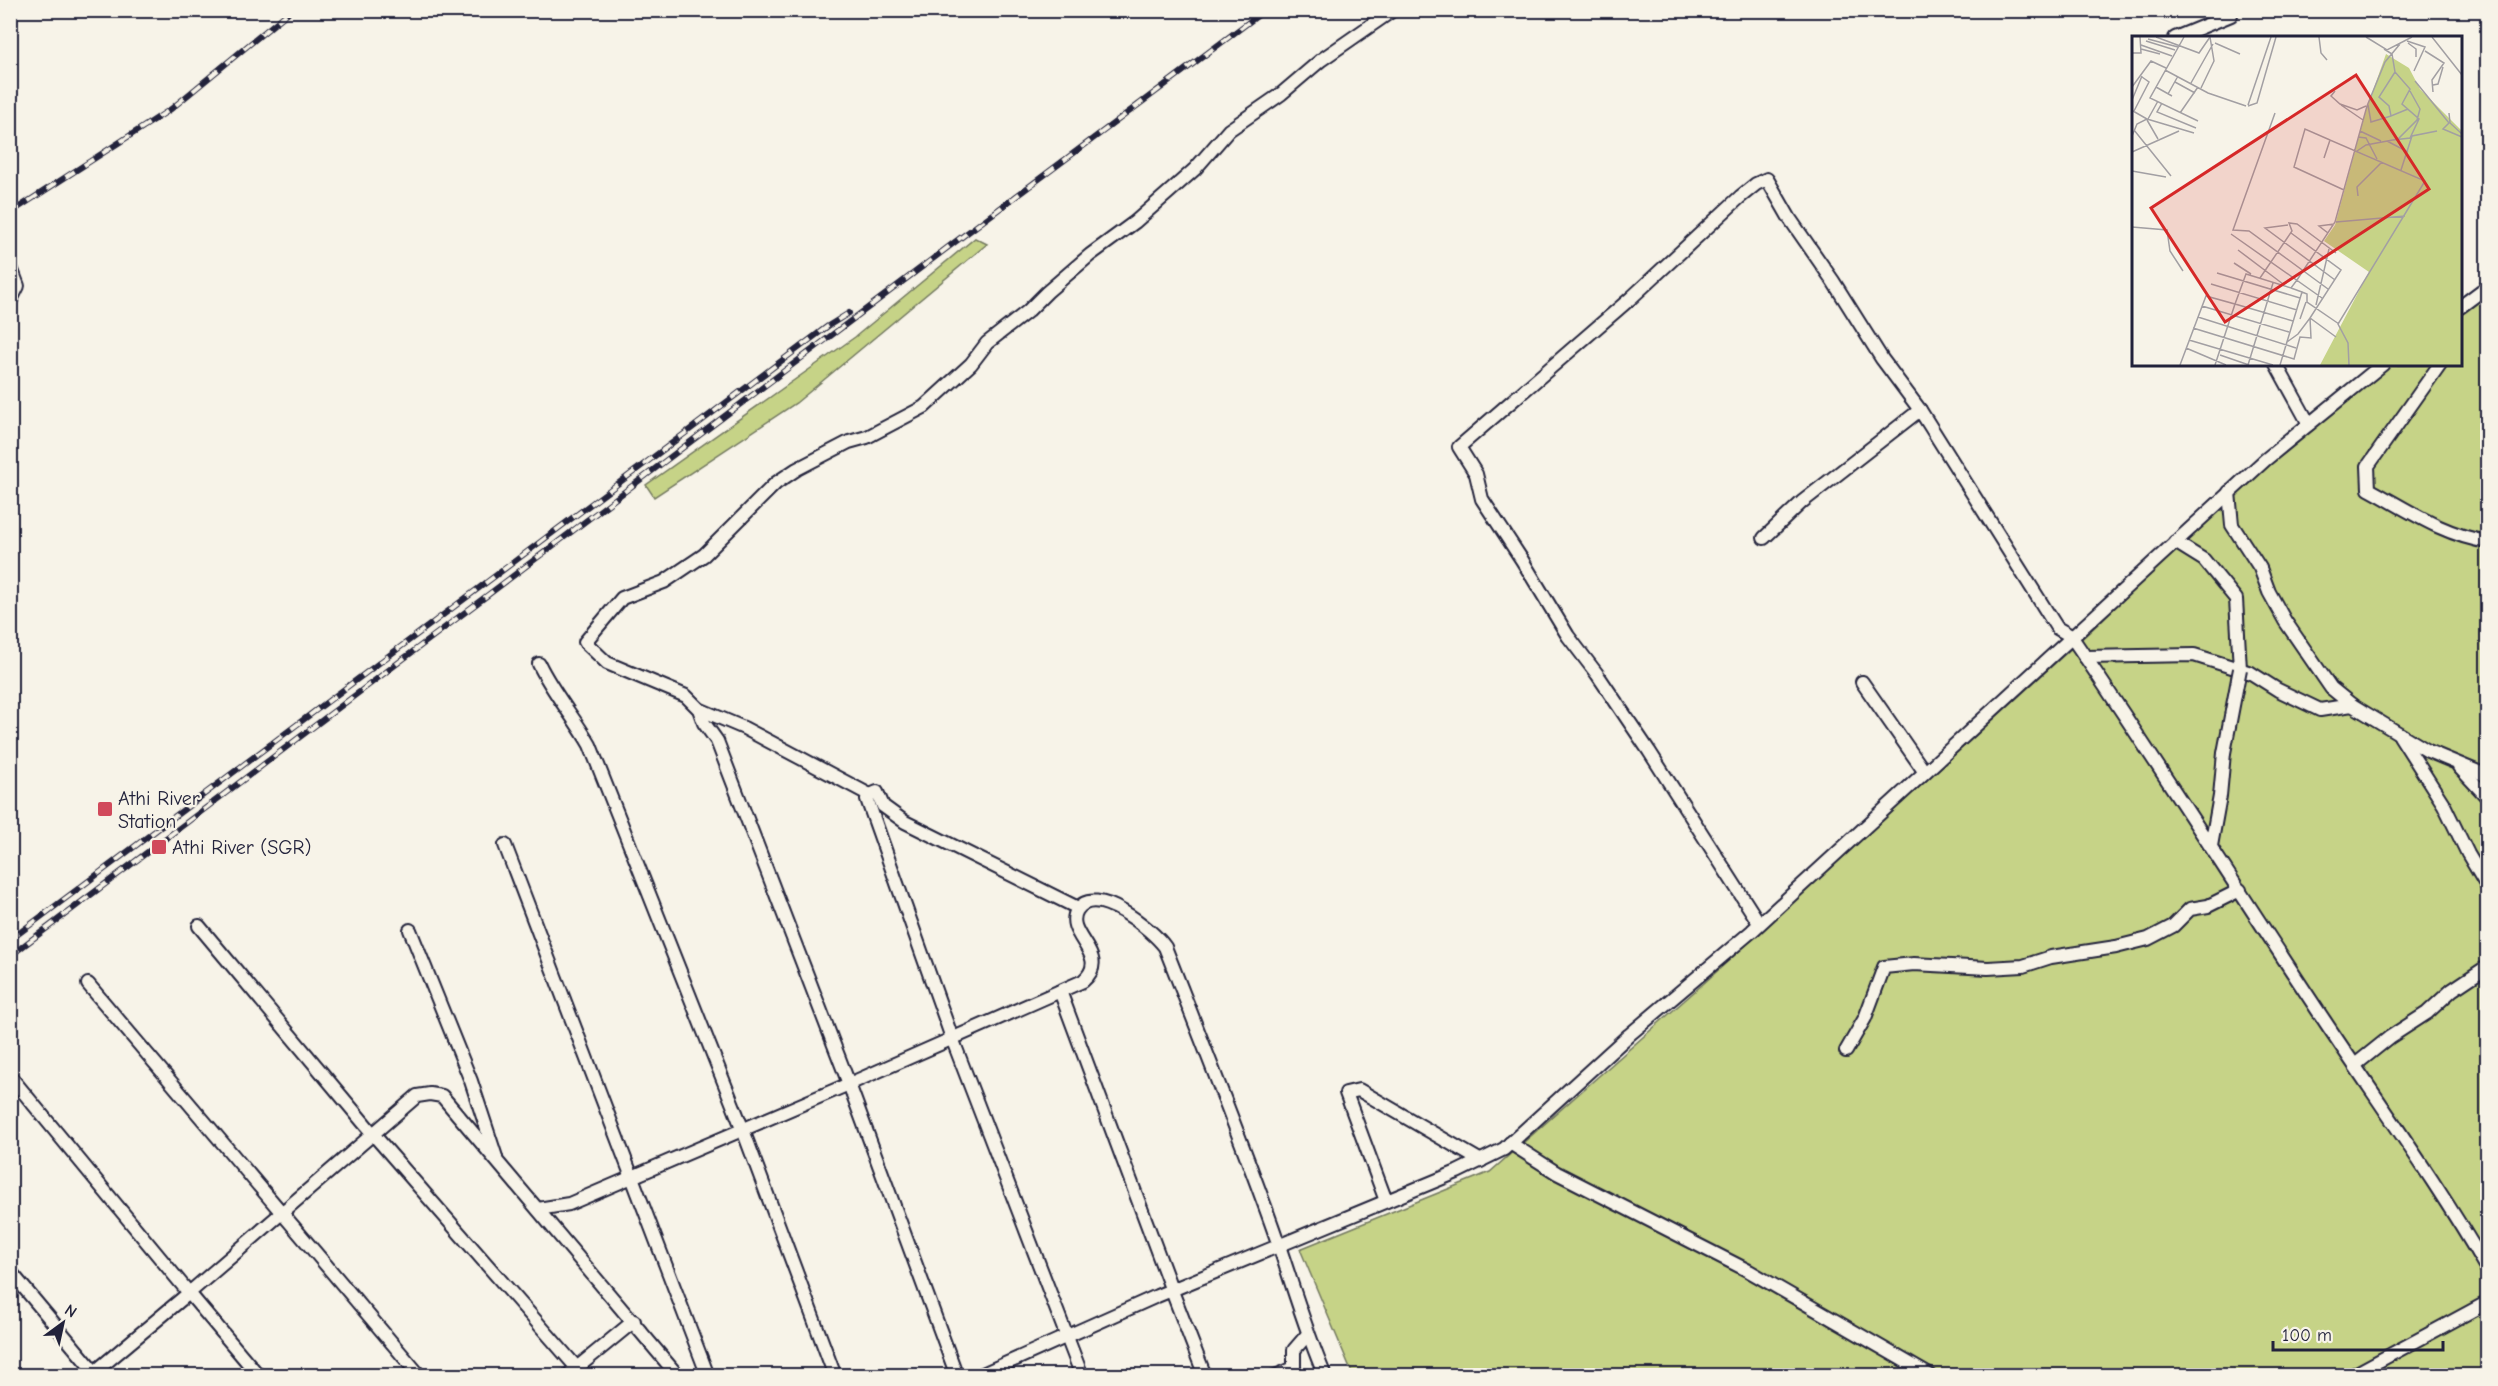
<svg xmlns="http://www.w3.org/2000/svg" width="2498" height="1386" viewBox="0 0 2498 1386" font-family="'Comic Neue',sans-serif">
<rect width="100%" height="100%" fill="#f7f3e8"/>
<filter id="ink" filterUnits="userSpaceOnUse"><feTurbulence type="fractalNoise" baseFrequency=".0167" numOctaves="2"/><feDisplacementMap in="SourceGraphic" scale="12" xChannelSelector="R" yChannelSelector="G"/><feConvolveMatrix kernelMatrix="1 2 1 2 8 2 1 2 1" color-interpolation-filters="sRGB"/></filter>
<g filter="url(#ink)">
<g fill="#c6d387" stroke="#747a61" stroke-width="1.5">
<polygon points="975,238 987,244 796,403 654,497 646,485 855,337"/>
<polygon points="2487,287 2487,1375 1353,1375 1300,1249 1490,1172 1703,984 2098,624 2229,492 2387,365 2460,364 2461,308"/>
</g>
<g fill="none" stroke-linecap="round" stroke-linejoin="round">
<g stroke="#22223b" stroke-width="16">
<g id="street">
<polyline points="2175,38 2231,15"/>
<polyline points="10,265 18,286 10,302"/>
<polyline points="2460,307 2488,286"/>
<polyline points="2276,364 2309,424"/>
<path d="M2440,364L2368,466L2369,489C2408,510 2443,535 2488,542"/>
<polyline points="2229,492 2232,525 2260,568 2269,592 2285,621 2331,688 2352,705"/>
<path d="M1764,538L1802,502L1920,410L2057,628L2071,636C2158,763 2239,892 2324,1020C2379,1103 2438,1184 2488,1271"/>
<polyline points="2175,542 2204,560 2236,599 2240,669"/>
<polyline points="2085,657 2194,655 2251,673 2278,690 2320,710 2352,705 2428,751 2488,776"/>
<path d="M539,664C553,693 574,717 590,745L743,1130L835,1376"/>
<polyline points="1862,682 1924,771"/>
<polyline points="699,709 744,728 870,795"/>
<polyline points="2400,736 2444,805 2468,854 2488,888"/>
<polyline points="2459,767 2488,798"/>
<polyline points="505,845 708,1376"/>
<polyline points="2211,846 2220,796 2224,753 2238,679"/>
<polyline points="1078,908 905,822 883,806 877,792 870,795 867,799 952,1038 1082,1376"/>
<polyline points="1759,923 1649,751 1597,674 1568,636 1522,560 1482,499 1476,474 1459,447 1631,298 1740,197 1756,184 1767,179 1790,219 1833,281 1882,359 1920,410"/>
<polyline points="199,926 373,1134 584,1376"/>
<polyline points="410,930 471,1081 496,1157"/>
<polyline points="88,984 420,1376"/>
<polyline points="1060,991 1172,1291 1205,1376"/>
<polyline points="1846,1051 1865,1018 1884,967 1914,964 1988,968 2023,966 2051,957 2116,947 2148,939 2173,926 2190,909 2208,906 2240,890"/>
<polyline points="2355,1065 2390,1037 2427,1013 2452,990 2488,966"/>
<polyline points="10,1076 189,1293 417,1096 430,1094 442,1096 678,1376"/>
<polyline points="1510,1143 1557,1173 1749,1271 1931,1376"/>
<polyline points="1386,1201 1346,1093 1359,1090 1481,1161"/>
<path d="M538,1209L569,1204L849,1084L1083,981C1113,955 1062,935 1077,910C1095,882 1153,930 1165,947C1201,1038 1237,1129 1270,1220C1289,1272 1303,1325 1325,1376"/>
<polyline points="10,1271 98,1376"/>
<polyline points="90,1376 189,1293 259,1376"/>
<polyline points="567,1376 634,1321"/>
<polyline points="957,1376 849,1084 717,741 704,723 699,709 686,696 607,663 585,642 622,598 664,582 704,555 776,483 797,469 849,442 867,437 924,407 971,364 987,343 1028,311 1047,292 1090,255 1135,222 1177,185 1195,169 1229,130 1281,94 1321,60 1393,10"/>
<polyline points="978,1376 1157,1296 1457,1172 1504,1149 1629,1035 1752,931 2265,460 2383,364"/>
<polyline points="1275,1376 1294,1368 1294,1350 1307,1335"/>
<polyline points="2351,1376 2488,1302"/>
</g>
</g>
<use href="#street" stroke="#f7f3e8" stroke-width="12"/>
<g stroke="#22223b" stroke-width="6">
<g id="rail">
<polyline points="10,213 171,109 291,10"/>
<polyline points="10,940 828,326 849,313"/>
<polyline points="10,956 951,245 1265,10"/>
</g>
</g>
<use href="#rail" stroke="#f7f3e8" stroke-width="4" stroke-dasharray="11" stroke-linecap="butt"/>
<g stroke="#22223b" stroke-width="16" stroke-linecap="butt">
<polyline id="street-bridge" points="2238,679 2240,669"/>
</g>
<use href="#street-bridge" stroke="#f7f3e8" stroke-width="12"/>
</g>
</g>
<g fill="#d1495b" stroke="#f7f3e8" stroke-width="2">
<rect x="97" y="801" width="16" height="16" rx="3"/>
<rect x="151" y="839" width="16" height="16" rx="3"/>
</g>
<g text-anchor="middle" stroke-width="4.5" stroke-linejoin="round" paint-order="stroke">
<g font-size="20" fill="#22223b" stroke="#f7f3e8" text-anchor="start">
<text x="118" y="805">Athi River<tspan x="118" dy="23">Station</tspan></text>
<text x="172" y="854">Athi River (SGR)</text>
</g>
</g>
<g transform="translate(2132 36)">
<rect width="330" height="330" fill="#f7f3e8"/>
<path d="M254,18L277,32L288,53L330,95V329H188L237,236L192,205L203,189L234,74Z" fill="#c6d387"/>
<path fill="none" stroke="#a29fa3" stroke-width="1.5" d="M24,1L67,17L78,1M52,1L18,62L66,85M187,1L189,17L195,24M234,1L255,14L280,1M300,1L330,39M16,3L46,11M14,5L43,14M275,5L293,11L282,35M83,7L108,18M276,7L284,13V21M9,9L40,20M9,13L28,18M252,13L260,18L263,36L278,53L270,68L287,83L278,102L261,104M293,15L312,27L300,44L301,56M0,17H9L8,1M33,34L76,57L114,70M263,36L247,61L257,70L259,80L276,73M283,45L317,87L311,93L330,101M43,46L63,57M59,47L81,8M301,49L306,48L311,31M0,51L19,25L34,32M24,51L40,60M69,52L82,25L78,1M203,55L199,60L208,68L225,74L234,70M36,58L46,40M0,64L10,40M30,67L25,76L64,92M116,69L139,1M209,69L231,84M236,69L239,86L259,80M116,70L125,67L144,1M2,75L17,46L10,41M48,77L66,51M143,77L101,194L117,195L196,253M317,77L318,87L330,98M15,83L62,97M16,83L26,65M15,84L26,103M2,94L39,140M228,95L249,105M0,100L5,88L15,83L1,75M226,101L234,102L245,123M198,104L173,93L162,131L212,154M255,105L276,116M225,115L234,109L266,103L285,84L288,73L278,55M0,116L47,95M192,122L198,104L293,145L206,288L216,307L217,329M269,134L280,100L305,95M0,135L34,141M226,160L225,151L250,126M204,186L273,180M156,189L133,192L203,244M0,191L35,194L38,215L51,235M196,197L187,190L202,188M99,198L190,262M106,214L151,248M102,227L119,238M85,237L168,262M128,242L160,195L157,187L165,188L204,217M79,248L165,274M170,256L175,258V266L207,288M184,269L197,213M70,270L157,296M66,281L164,312M168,283L174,266M61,292L162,323L168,301L179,302L178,282L209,234L159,197M57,304L141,329M155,306L166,298L178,282L204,301M54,312L94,329M88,319L117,329M48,329L74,260L103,268L114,238L159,252L165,244L203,186L235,70L253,26L268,8M83,329L103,268L161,285M116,329L141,247M148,329L170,256L159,252"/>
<path fill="#d62828" fill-opacity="0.15" stroke="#d62828" stroke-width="3" d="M224,39L297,153L93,286L19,172Z"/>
<rect width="330" height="330" fill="none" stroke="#22223b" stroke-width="3"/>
</g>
<rect width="2498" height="1386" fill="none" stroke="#f7f3e8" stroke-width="36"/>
<rect x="18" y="18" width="2462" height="1350" fill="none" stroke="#22223b" stroke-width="2" filter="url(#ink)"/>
<g transform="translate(63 1323) rotate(33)" stroke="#f7f3e8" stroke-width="4.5" paint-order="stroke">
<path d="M0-4.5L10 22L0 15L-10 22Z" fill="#22223b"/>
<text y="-9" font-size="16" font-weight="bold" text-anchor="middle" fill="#22223b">N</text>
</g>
<path d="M2273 1341v9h170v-9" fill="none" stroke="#22223b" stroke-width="3"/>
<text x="2282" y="1341" font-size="18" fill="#22223b" stroke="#f7f3e8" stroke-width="4.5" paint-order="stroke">100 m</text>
</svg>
